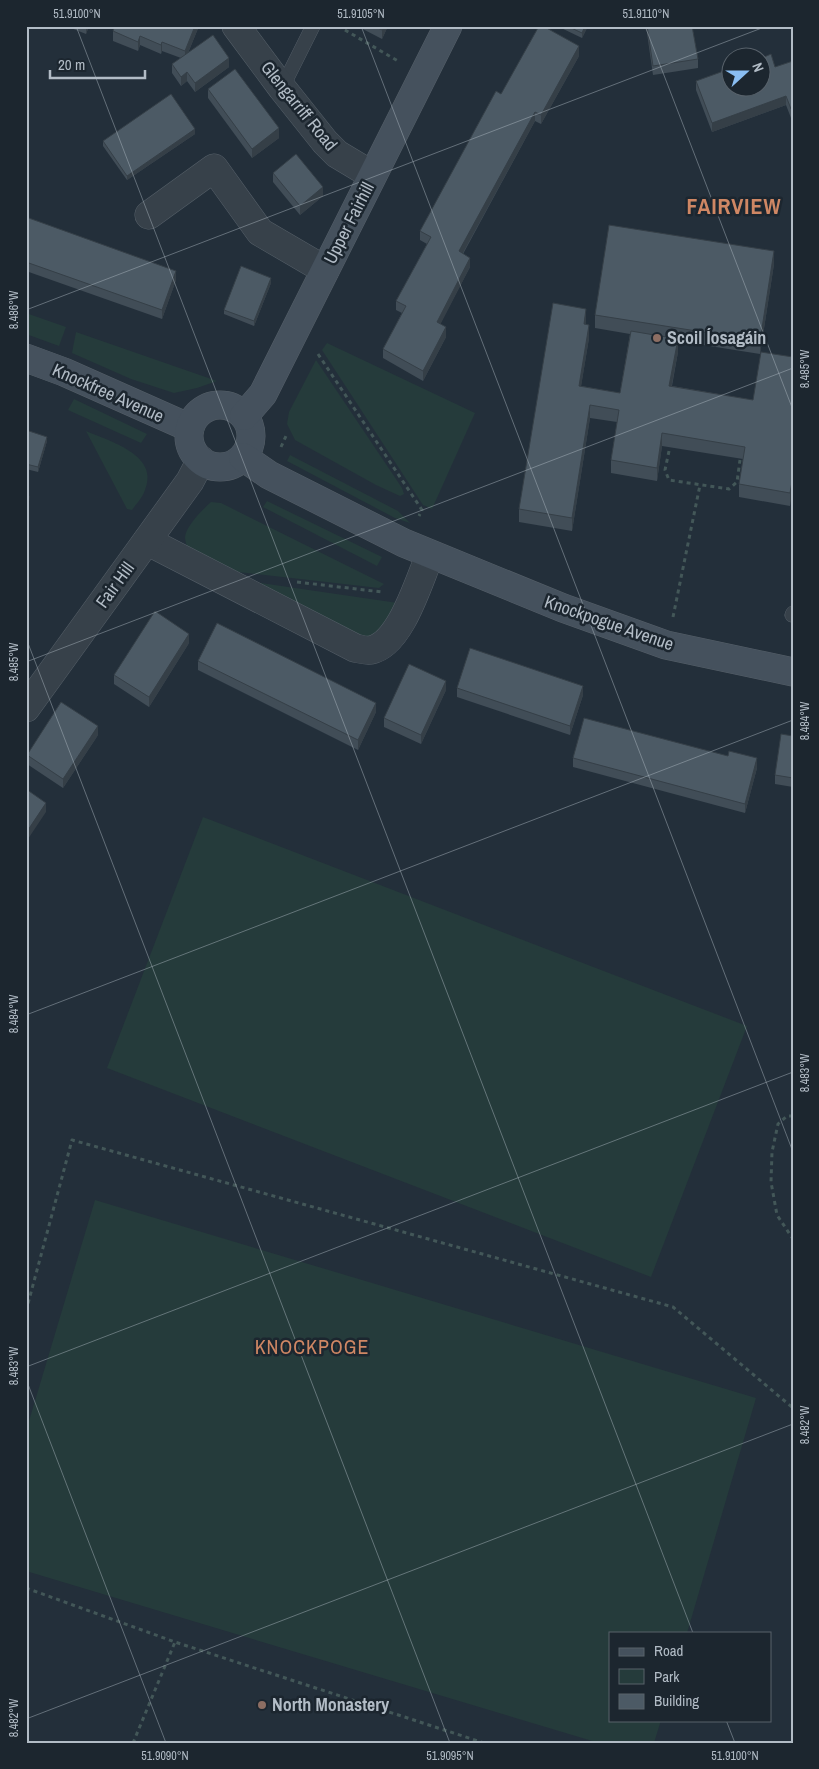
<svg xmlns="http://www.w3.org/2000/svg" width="819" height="1769" viewBox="0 0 819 1769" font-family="'Archivo Narrow',sans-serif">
<rect width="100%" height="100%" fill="#232f3a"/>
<g fill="#253b3b">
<polygon points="26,313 66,327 59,346 26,334"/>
<polygon points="76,332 217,381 197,388 174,393 131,379 72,353"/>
<polygon points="327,343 475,413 432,509 423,505 322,350"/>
<polygon points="316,360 402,488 404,494 400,496 376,485 295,440 287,424 289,412"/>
<polygon points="74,399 147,434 141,443 68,410"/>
<path d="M86,431C109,441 160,455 145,490C143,497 136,504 132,510L127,509Z"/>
<polygon points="290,455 398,511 410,523 395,518 287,461"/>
<polygon points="267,501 382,557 377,566 263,507"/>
<path d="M211,502L221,503L384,584L379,588L220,570L189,553C188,548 185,542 185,537C186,526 203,509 211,502Z"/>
<polygon points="234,579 398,603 382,630 369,640"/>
<polygon points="203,817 747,1026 651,1277 107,1068"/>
<polygon points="95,1200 756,1398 687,1633 610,1633 610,1720 661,1720 654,1743 599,1743 26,1571 26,1431"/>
</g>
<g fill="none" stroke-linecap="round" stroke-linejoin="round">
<g stroke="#555f68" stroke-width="15">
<g id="lane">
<polyline points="282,88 313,26"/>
<polyline points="792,615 793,613"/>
</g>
</g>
<g stroke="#555f68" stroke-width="29">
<g id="street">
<polyline points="236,26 282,88 325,142 337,154 372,175"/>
<polyline points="149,215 214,168 260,232 325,270"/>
<path d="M147,541L355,648C360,649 366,651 371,650C401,644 419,580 430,555"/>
<polyline points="26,708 190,481 201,460"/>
</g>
</g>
<g stroke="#555f68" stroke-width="29">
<g id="secondary">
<polyline points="26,358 64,372 190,428"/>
<circle cx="220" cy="436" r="31"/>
<polyline points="244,416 263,394 448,26"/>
<polyline points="243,457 269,475 404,543 563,608 666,645 793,672"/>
</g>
</g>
<g stroke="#435758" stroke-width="3" stroke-dasharray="4 4" stroke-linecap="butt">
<polyline points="338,26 398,61"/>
<polyline points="318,354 422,510 419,516"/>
<polyline points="281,447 286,436"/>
<polyline points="669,451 665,470 669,480 729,489 737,482 740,460"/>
<polyline points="297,582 382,592"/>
<polyline points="673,617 700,485"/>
<polyline points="793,1116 787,1116 778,1124 772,1152 771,1182 777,1215 793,1239"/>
<polyline points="26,1311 72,1140 673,1307 793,1408"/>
<polyline points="26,1588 175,1642 484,1743"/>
<polyline points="133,1743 175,1642"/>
</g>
<use href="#lane" stroke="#37414a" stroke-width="14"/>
<use href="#street" stroke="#37414a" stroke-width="28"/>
<use href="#secondary" stroke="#45515d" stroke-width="28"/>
</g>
<g fill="#414d57">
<polygon points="66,26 89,26 86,34"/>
<polygon points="115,26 199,26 188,53 229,67 195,92 187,81 181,86 172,73 172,64 181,58 162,51 161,54 140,45 138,51 113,41 113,31"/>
<polygon points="357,26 388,26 382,39"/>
<polygon points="557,26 588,26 582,38"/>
<polygon points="646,26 692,26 698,59 698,68 653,75"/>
<polygon points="579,56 541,124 535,121 463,254 470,267 440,324 446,337 423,381 383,358 383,349 402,313 396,310 396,301 427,244 420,240 420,231 501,94"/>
<polygon points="793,61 791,118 786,105 712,132 696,90 696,81 775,67"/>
<polygon points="208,89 279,138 252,158 208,98"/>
<polygon points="195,134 127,180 103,146 103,141"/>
<polygon points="273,173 323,196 300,215 273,182"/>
<polygon points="26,217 176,280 162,319 26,271"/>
<polygon points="774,264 760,354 678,341 678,352 672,386 753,400 793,357 790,506 739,497 739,484 743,459 662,446 657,481 611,473 611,460 617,422 590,418 572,531 519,522 519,509 586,322 586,324 589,338 581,386 620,393 630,334 595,328 595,315"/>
<polygon points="271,283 254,326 224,314 224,310"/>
<polygon points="26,430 47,441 38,472 26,469"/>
<polygon points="189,643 149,707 114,684 114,675"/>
<polygon points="198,661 376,712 358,750 198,670"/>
<polygon points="457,688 583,695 570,735 457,697"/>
<polygon points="446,690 421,744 384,727 384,718"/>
<polygon points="98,735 63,788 27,764 27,755"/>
<polygon points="793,736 793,787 775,784 775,775"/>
<polygon points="728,756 757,768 745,813 573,767 573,758"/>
</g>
<g fill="#353f47">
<polygon points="86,26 89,26 86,34"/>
<polygon points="195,26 199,26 185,60 185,51"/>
<polygon points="384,26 388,26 382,39 382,30"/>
<polygon points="585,26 588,26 582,38 582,33"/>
<polygon points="140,36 140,45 138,51 138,42"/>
<polygon points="162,42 162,51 161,54 161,45"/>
<polygon points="579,46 579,56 541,124 541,115"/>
<polygon points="229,58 229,67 195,92 195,83"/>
<polygon points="187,72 187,81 181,86 181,77"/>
<polygon points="786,96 786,105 712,132 712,123"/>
<rect x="791" y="109" width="2" height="9"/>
<polygon points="535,112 535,121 459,260 459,251"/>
<polygon points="279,128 279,138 252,158 252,149"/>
<polygon points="195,129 195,134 127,180 127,176"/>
<polygon points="323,187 323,196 300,215 300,206"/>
<polygon points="774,251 774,264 760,354 760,341"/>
<polygon points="470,258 470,267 437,331 437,322"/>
<polygon points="176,271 176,280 162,319 162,310"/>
<polygon points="271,278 271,283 254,326 254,321"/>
<polygon points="586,309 586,322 584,337 584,324"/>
<polygon points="589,325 589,338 579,399 579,386"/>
<polygon points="446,327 446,337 423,381 423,371"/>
<polygon points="678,339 678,352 669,399 669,386"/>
<polygon points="590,405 590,418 572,531 572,518"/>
<polygon points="662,433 662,446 657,481 657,468"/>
<polygon points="47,437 47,441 38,472 38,467"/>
<polygon points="793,476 793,489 790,506 790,493"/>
<polygon points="189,634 189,643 149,707 149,697"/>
<polygon points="446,681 446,690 421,744 421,735"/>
<polygon points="583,686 583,695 570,735 570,726"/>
<polygon points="376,703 376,712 358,750 358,740"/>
<polygon points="98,726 98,735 63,788 63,779"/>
<polygon points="757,758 757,768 745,813 745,804"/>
<polygon points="46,803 46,812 26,842 26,833"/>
</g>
<g fill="#4c5a65" stroke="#353f47">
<polygon points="115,26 195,26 185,51 162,42 161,45 140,36 138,42 113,31"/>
<polygon points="374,26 384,26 382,30"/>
<polygon points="539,26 543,26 579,46 541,115 535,112 459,251 470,258 437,322 446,327 423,371 383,349 406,306 396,301 431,237 420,231 496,91 501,94"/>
<polygon points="567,26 585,26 582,33"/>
<polygon points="647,26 692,26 698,59 653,66"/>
<polygon points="213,35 229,58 195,83 187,72 181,77 172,64"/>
<polygon points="771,54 775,67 793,61 793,109 791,109 786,96 712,123 696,81 732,68 732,88 762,88 762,58"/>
<polygon points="235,69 279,128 252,149 208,89"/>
<polygon points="171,94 195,129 127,176 103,141"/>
<polygon points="296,154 323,187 300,206 273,173"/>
<polygon points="26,217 176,271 162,310 26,262"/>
<polygon points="609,225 774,251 760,341 595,315"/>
<polygon points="241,266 271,278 254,321 224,310"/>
<polygon points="553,303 586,309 584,324 589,325 579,386 620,393 631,331 678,339 669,386 753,400 761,352 793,357 793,476 790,493 739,484 745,447 662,433 657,468 611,460 619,410 590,405 572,518 519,509"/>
<polygon points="26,430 47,437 38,467 26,464"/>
<polygon points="26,496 29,496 26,531"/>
<polygon points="155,611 189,634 149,697 114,675"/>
<polygon points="217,623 376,703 358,740 198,661"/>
<polygon points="470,648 583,686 570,726 457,688"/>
<polygon points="409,664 446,681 421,735 384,718"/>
<polygon points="61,702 98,726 63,779 27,755"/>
<polygon points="584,718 728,756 729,751 757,758 745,804 573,758"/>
<polygon points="781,734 793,736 793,778 775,775"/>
<polygon points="26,789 46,803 26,833"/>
</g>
<path fill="none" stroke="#b2bcc6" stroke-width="1" stroke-opacity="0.45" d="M76,26L693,1633M361,26L793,1152M645,26L793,410M26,310L767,26M26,638L450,1743M26,662L793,368M26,1015L793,720M26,1367L793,1072M26,1379L166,1743M26,1719L793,1424M726,1720L735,1743"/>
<g fill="#8d6e63" stroke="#1c262f" stroke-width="2">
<circle cx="657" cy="338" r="5"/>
<circle cx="262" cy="1705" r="5"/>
</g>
<g text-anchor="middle" stroke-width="5" stroke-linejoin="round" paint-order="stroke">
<g font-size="18" fill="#b2bcc6" stroke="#1c262f">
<text transform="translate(299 106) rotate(51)" y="6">Glengarriff Road</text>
<text transform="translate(349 223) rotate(-63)" y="6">Upper Fairhill</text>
<text transform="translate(108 393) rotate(24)" y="6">Knockfree Avenue</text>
<text transform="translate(115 585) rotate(-54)" y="6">Fair Hill</text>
<text transform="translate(609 623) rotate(19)" y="6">Knockpogue Avenue</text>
</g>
<g font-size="18" font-weight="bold" fill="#b2bcc6" stroke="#1c262f" text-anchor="start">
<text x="667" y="344">Scoil Íosagáin</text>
<text x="272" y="1711">North Monastery</text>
</g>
<g font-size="20" letter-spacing="1" fill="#cf8764" stroke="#1c262f">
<text x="312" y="1354">KNOCKPOGE</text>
</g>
<g font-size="22" font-weight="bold" letter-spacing="1" fill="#cf8764" stroke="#1c262f">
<text x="734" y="214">FAIRVIEW</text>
</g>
</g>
<rect width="819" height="1769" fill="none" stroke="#1c262f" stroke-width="55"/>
<rect x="609" y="1632" width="162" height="90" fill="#1c262f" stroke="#58626b"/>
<rect x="619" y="1648" width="25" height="8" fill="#45515d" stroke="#58626b"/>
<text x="654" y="1656" font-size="15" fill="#b2bcc6">Road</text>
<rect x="619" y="1669" width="25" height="15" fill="#253b3b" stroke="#58626b"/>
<text x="654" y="1682" font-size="15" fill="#b2bcc6">Park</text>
<rect x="619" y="1694" width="25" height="15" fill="#4c5a65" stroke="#58626b"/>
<text x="654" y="1706" font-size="15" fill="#b2bcc6">Building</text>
<g transform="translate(746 72) rotate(69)"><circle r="24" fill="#1c262f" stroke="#58626b"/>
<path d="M0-4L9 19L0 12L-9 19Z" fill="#8abef3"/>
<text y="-8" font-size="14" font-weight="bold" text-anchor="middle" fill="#b2bcc6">N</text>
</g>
<path d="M50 70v8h95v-8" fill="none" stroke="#b2bcc6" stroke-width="2.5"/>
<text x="58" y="70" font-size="15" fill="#b2bcc6" stroke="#1c262f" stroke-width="4" paint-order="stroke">20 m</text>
<rect x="28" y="28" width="764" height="1714" fill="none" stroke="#b2bcc6" stroke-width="2"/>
<g font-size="12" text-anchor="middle" fill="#b2bcc6">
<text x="77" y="18">51.9100°N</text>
<text x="361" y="18">51.9105°N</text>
<text x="646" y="18">51.9110°N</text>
<text transform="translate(14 310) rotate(-90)" y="4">8.486°W</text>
<text transform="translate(805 369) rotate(-90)" y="4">8.485°W</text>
<text transform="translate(14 662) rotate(-90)" y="4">8.485°W</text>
<text transform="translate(805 721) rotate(-90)" y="4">8.484°W</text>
<text transform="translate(14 1014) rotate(-90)" y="4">8.484°W</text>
<text transform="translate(805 1073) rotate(-90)" y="4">8.483°W</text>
<text transform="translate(14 1366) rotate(-90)" y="4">8.483°W</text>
<text transform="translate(805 1425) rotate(-90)" y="4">8.482°W</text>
<text transform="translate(14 1718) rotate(-90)" y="4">8.482°W</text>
<text x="165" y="1760">51.9090°N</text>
<text x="450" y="1760">51.9095°N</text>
<text x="735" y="1760">51.9100°N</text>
</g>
</svg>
